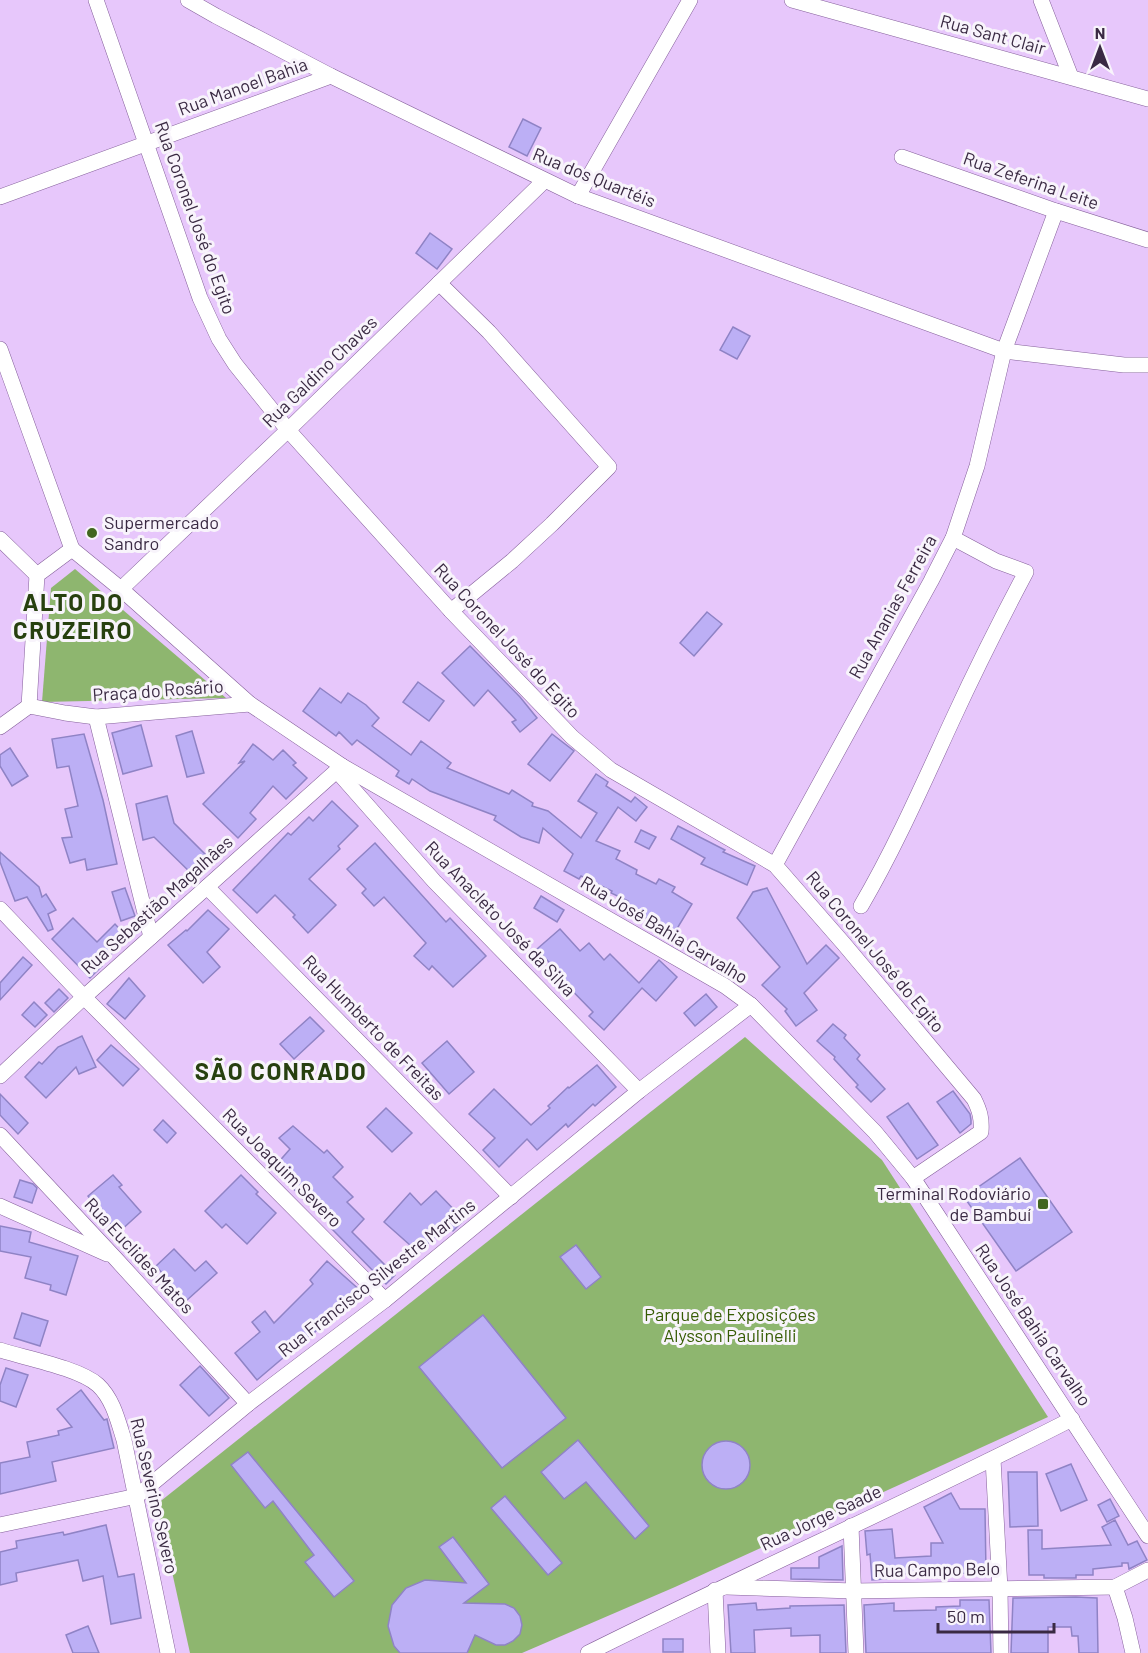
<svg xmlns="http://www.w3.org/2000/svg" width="1148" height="1653" viewBox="0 0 1148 1653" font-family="Barlow,sans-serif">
<rect width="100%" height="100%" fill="#e7c7fb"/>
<g fill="#8eb66f">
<polygon points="75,569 226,698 42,702 51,588"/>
<polygon points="745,1037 882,1160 1048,1417 675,1587 522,1653 190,1653 157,1504"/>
</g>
<g fill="#bcaff5" stroke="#8f83c5" stroke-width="1.5">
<polygon points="523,119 541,128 527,156 509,147"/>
<polygon points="430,233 452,249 437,269 416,253"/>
<polygon points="733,327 750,336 737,359 720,350"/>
<polygon points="707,612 722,624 694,656 680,643"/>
<polygon points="470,646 520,697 537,718 520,732 512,722 516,720 488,690 474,706 442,673"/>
<polygon points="418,682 444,701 429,721 403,702"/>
<polygon points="320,688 341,703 348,693 366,705 379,718 372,726 411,755 421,741 451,763 447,768 509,794 512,790 533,803 532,806 548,811 581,838 597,813 578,801 596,774 608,782 606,786 631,802 635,797 647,807 636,821 618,807 596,841 620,851 616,859 637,870 636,874 656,884 659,879 675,887 672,892 692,904 675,932 658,921 656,923 640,915 642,912 627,904 628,901 611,893 612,891 581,876 579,879 564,871 573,854 543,828 539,843 521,837 494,820 496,816 430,791 412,779 409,784 396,776 399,771 357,740 352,745 339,732 336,736 303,711"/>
<polygon points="141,725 152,766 123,774 112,733"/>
<polygon points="192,731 204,773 187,777 176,736"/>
<polygon points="84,734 103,800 117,864 87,870 85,859 70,863 62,838 72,837 65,809 78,806 69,766 57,768 52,739"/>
<polygon points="552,734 574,751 550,781 528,764"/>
<polygon points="253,744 273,760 283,750 296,763 293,765 307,778 286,799 273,786 250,813 256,819 238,838 203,804 245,761 239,763"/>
<polygon points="10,748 28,776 12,786 0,766 0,755"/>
<polygon points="167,796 174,823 213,862 196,878 154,837 143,840 136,804"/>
<polygon points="332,801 358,826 338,846 340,849 309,879 336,905 308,933 293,917 295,915 275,895 257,913 233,890 288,833 291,835 309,817 313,821"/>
<polygon points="678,826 725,850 723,852 755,866 747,885 701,864 705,858 671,839"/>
<polygon points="641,830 656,837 649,849 635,842"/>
<polygon points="375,843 446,922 450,918 486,956 453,987 432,966 429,970 414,956 426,943 384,897 374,906 362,893 366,889 347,869"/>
<polygon points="0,852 39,887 42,897 46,894 56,910 48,914 53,929 48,931 27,897 15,901 0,862"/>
<polygon points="125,888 135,916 121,921 112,892"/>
<polygon points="767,888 807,964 826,945 839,958 804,993 817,1010 796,1026 785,1011 787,1009 762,985 780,967 737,918 753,892"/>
<polygon points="541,896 564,910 557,922 534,908"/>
<polygon points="208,910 229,929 207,952 220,967 203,983 168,945 186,930 187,931"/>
<polygon points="73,918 97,942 115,924 128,938 100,965 102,966 90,978 52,939"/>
<polygon points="560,929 580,951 589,943 604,960 610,954 639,983 659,960 677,977 656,1001 642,988 604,1030 589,1016 593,1012 555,973 557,971 537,949"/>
<polygon points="23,957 32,965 0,1000 0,983"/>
<polygon points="129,978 145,996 125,1019 107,1004"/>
<polygon points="59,989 68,998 54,1012 45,1003"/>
<polygon points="706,994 717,1007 695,1026 684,1013"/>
<polygon points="34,1002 47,1015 35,1027 22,1015"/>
<polygon points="310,1017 324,1031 294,1059 280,1044"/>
<polygon points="833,1024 846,1035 844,1038 860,1055 857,1059 885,1089 871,1102 856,1087 858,1085 834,1059 835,1057 817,1041"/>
<polygon points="82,1036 96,1067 79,1074 76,1067 46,1098 25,1077 39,1062 42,1064 58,1047"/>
<polygon points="447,1041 474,1072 449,1094 422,1063"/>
<polygon points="111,1045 139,1069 123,1086 97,1060"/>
<polygon points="597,1065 616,1087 595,1106 593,1104 568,1127 566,1124 537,1150 527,1139 499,1167 483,1150 495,1138 469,1114 494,1089 531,1125 550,1108 548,1106 568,1087 569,1088"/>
<polygon points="953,1091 970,1114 971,1120 971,1124 960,1133 937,1102"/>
<polygon points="0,1094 28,1123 18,1134 0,1115"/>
<polygon points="908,1103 938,1145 917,1159 887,1117"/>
<polygon points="386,1108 412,1133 392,1152 367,1127"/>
<polygon points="163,1120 176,1133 167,1143 154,1130"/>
<polygon points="293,1126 324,1153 327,1150 343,1167 333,1177 353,1197 347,1202 364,1219 352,1232 395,1275 386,1284 331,1228 336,1223 312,1198 307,1203 291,1186 295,1182 276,1165 290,1149 279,1138"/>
<polygon points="1020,1158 1072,1232 1016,1271 964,1197"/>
<polygon points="113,1175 122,1185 119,1187 141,1212 118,1233 88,1196"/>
<polygon points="241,1175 258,1192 256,1194 276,1213 247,1244 226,1224 222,1228 205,1211"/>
<polygon points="20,1180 33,1184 37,1188 32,1203 14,1197"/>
<polygon points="436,1191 464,1220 453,1231 447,1224 419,1253 384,1222 410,1193 421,1205"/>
<polygon points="0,1226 31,1232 29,1242 78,1256 66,1295 50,1290 51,1285 25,1278 31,1257 0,1251"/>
<polygon points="576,1245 601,1277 586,1289 560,1257"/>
<polygon points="174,1249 195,1271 206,1261 217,1273 186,1301 156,1266"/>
<polygon points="327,1261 362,1292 345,1311 340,1307 311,1336 310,1335 257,1380 235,1353 260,1332 252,1322 265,1311 274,1323 313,1284 310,1280"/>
<polygon points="22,1313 48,1321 40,1346 14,1338"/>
<polygon points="483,1315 566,1418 502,1468 419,1367"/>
<polygon points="200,1366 229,1398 209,1416 180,1385"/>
<polygon points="6,1368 28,1375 16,1407 0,1401 0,1385"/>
<polygon points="81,1390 104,1420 107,1419 114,1448 52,1462 56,1481 0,1494 0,1463 30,1457 27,1442 59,1435 58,1431 72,1427 57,1409"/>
<polygon points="578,1440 649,1526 635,1539 586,1482 564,1499 541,1472"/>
<circle cx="726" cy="1465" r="24"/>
<polygon points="248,1452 354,1581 334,1597 305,1562 314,1555 273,1501 265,1508 231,1465"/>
<polygon points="1071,1464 1087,1500 1061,1511 1046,1474"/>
<polygon points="1008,1472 1037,1472 1038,1526 1010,1527"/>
<polygon points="951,1493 960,1509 985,1509 986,1573 896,1574 896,1578 872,1580 870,1554 867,1555 865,1531 892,1529 895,1558 931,1556 931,1543 943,1543 924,1507"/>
<polygon points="505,1496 562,1563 548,1575 491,1508"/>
<polygon points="1110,1499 1119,1516 1107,1522 1098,1505"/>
<polygon points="1115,1520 1128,1545 1137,1541 1147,1560 1129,1569 1128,1563 1122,1563 1122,1566 1093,1569 1093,1575 1076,1575 1076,1578 1044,1578 1044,1575 1029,1575 1028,1530 1042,1530 1042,1549 1111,1545 1102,1527"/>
<polygon points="106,1525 118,1577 134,1574 141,1618 111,1624 103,1576 83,1581 78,1560 16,1573 17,1581 0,1585 0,1552 17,1548 16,1541 63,1532 64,1535"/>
<polygon points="453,1537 489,1584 464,1603 505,1604 514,1608 520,1616 522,1625 520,1634 513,1641 505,1645 496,1645 475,1635 467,1653 400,1653 394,1646 388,1626 392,1605 406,1588 425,1580 466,1583 439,1547"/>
<polygon points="842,1546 843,1580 791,1579 791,1568 819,1568 819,1557"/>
<polygon points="1076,1597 1097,1598 1098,1653 1079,1653 1078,1636 1072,1636 1071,1627 1048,1627 1048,1653 1011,1653 1013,1598"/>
<polygon points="960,1600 989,1600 991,1653 866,1653 864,1605 894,1603 894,1611 936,1610 936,1607 960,1606"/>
<polygon points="756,1603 757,1610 790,1608 790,1606 844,1605 846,1653 820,1653 820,1635 791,1636 791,1628 754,1630 755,1653 731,1653 728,1605"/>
<polygon points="88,1626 99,1653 73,1653 66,1635"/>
<rect x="663" y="1639" width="20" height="13"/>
</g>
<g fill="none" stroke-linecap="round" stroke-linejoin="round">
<g stroke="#85609b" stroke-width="16">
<g id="minor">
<path d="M96,0L200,298L219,339L235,364L288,430L451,611L572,737L611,770L775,865L844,944L974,1099C980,1111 982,1119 981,1132L913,1178"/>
<polyline points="188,0 216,16 331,76 578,196 1004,351 1124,365 1148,365"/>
<polyline points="792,0 1148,99"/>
<polyline points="1041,0 1071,77"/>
<polyline points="902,157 1056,211 1148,240"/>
<polyline points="578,196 690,0"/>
<polyline points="0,197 331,76"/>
<polyline points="439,283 489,332 609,467 552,524 512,561 451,611"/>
<polyline points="0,349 72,549"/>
<polyline points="0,539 37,575"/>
<polyline points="72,549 121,589 250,704 342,766 725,986 751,1005 875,1132 913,1178 1148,1536"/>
<polyline points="121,589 288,430 544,181"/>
<polyline points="29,706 65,713 96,717 250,704"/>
<polyline points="29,706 37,575 72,549"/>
<polyline points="96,717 151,937"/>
<polyline points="0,727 29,706"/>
<polyline points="337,771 434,881 639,1091"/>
<polyline points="775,865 931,581 953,538 977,466 1004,351 1056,211"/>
<polyline points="207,887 511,1197"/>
<path d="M861,906C896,846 923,784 952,721C975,671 1000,621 1026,572L996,561L953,538"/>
<polyline points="0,909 84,997 385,1300"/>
<polyline points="0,1076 84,997 342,766"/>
<polyline points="0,1135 115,1258 248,1404"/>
<polyline points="0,1206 107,1254"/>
<path d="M0,1350C25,1358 79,1368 98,1385C113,1399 118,1421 124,1440L168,1653"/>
<polyline points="993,1459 1000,1589 1001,1653"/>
<polyline points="0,1525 137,1496 248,1404 385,1300 639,1091 751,1005"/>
<polyline points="851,1526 856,1653"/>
<polyline points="726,1587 854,1591 1115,1587 1148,1570"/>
<polyline points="1115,1587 1125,1618 1133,1653"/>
<polyline points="715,1590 718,1653"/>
<path d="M588,1653C748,1573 912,1501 1072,1419"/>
</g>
</g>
<use href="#minor" stroke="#fff" stroke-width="15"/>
</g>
<g fill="#42661f" stroke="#f8f4fb" stroke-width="2">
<circle cx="92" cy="533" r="6"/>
<rect x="1037" y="1198" width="12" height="12" rx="3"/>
</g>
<g text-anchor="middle" stroke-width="6" stroke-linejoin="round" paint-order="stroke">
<g font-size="18" fill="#3a2a43" stroke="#f8f4fb">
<text transform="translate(993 35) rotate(15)" y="6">Rua Sant Clair</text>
<text transform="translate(243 87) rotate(-20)" y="6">Rua Manoel Bahia</text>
<text transform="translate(594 178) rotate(22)" y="6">Rua dos Quartéis</text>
<text transform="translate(1031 181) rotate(19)" y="6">Rua Zeferina Leite</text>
<text transform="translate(195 218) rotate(70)" y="6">Rua Coronel José do Egito</text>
<text transform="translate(320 372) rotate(-44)" y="6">Rua Galdino Chaves</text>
<text transform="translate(893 607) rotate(-61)" y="6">Rua Ananias Ferreira</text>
<text transform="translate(507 641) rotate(47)" y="6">Rua Coronel José do Egito</text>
<text transform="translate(158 691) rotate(-4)" y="6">Praça do Rosário</text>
<text transform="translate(157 905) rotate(-42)" y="6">Rua Sebastião Magalhâes</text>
<text transform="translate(500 919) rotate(46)" y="6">Rua Anacleto José da Silva</text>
<text transform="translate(664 930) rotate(31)" y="6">Rua José Bahia Carvalho</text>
<text transform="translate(875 952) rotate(50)" y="6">Rua Coronel José do Egito</text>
<text transform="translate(373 1028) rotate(46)" y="6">Rua Humberto de Freitas</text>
<text transform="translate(282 1168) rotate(45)" y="6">Rua Joaquim Severo</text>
<text transform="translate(139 1256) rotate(47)" y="6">Rua Euclides Matos</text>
<text transform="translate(377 1278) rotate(-38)" y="6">Rua Francisco Silvestre Martins</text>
<text transform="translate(1033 1325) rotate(56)" y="6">Rua José Bahia Carvalho</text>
<text transform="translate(154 1496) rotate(77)" y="6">Rua Severino Severo</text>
<text transform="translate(821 1518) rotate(-25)" y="6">Rua Jorge Saade</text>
<text transform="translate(937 1570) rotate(-1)" y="6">Rua Campo Belo</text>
</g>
<g font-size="18" fill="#3a2a43" stroke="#f8f4fb" text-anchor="start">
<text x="104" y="529">Supermercado<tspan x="104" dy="21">Sandro</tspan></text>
<text x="1031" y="1200" text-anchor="end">Terminal Rodoviário<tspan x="1031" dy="21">de Bambuí</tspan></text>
</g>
<g font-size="18" fill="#365c04" stroke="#f8f4fb">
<text x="730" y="1321">Parque de Exposições<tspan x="730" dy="21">Alysson Paulinelli</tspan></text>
</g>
<g font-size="24" font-weight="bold" letter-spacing="1.5" fill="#27400f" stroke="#f8f4fb">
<text x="73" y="611">ALTO DO<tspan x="73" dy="28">CRUZEIRO</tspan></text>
<text x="281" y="1080">SÃO CONRADO</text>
</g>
</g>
<g transform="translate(1100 48)" stroke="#f8f4fb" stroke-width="4.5" paint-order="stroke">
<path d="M0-4.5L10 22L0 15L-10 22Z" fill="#3a2a43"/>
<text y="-9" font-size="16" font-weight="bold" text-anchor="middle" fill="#3a2a43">N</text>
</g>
<path d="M938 1623v9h116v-9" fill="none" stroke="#3a2a43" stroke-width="3"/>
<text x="947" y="1623" font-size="18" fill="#3a2a43" stroke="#f8f4fb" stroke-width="4.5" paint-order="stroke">50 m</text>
</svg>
